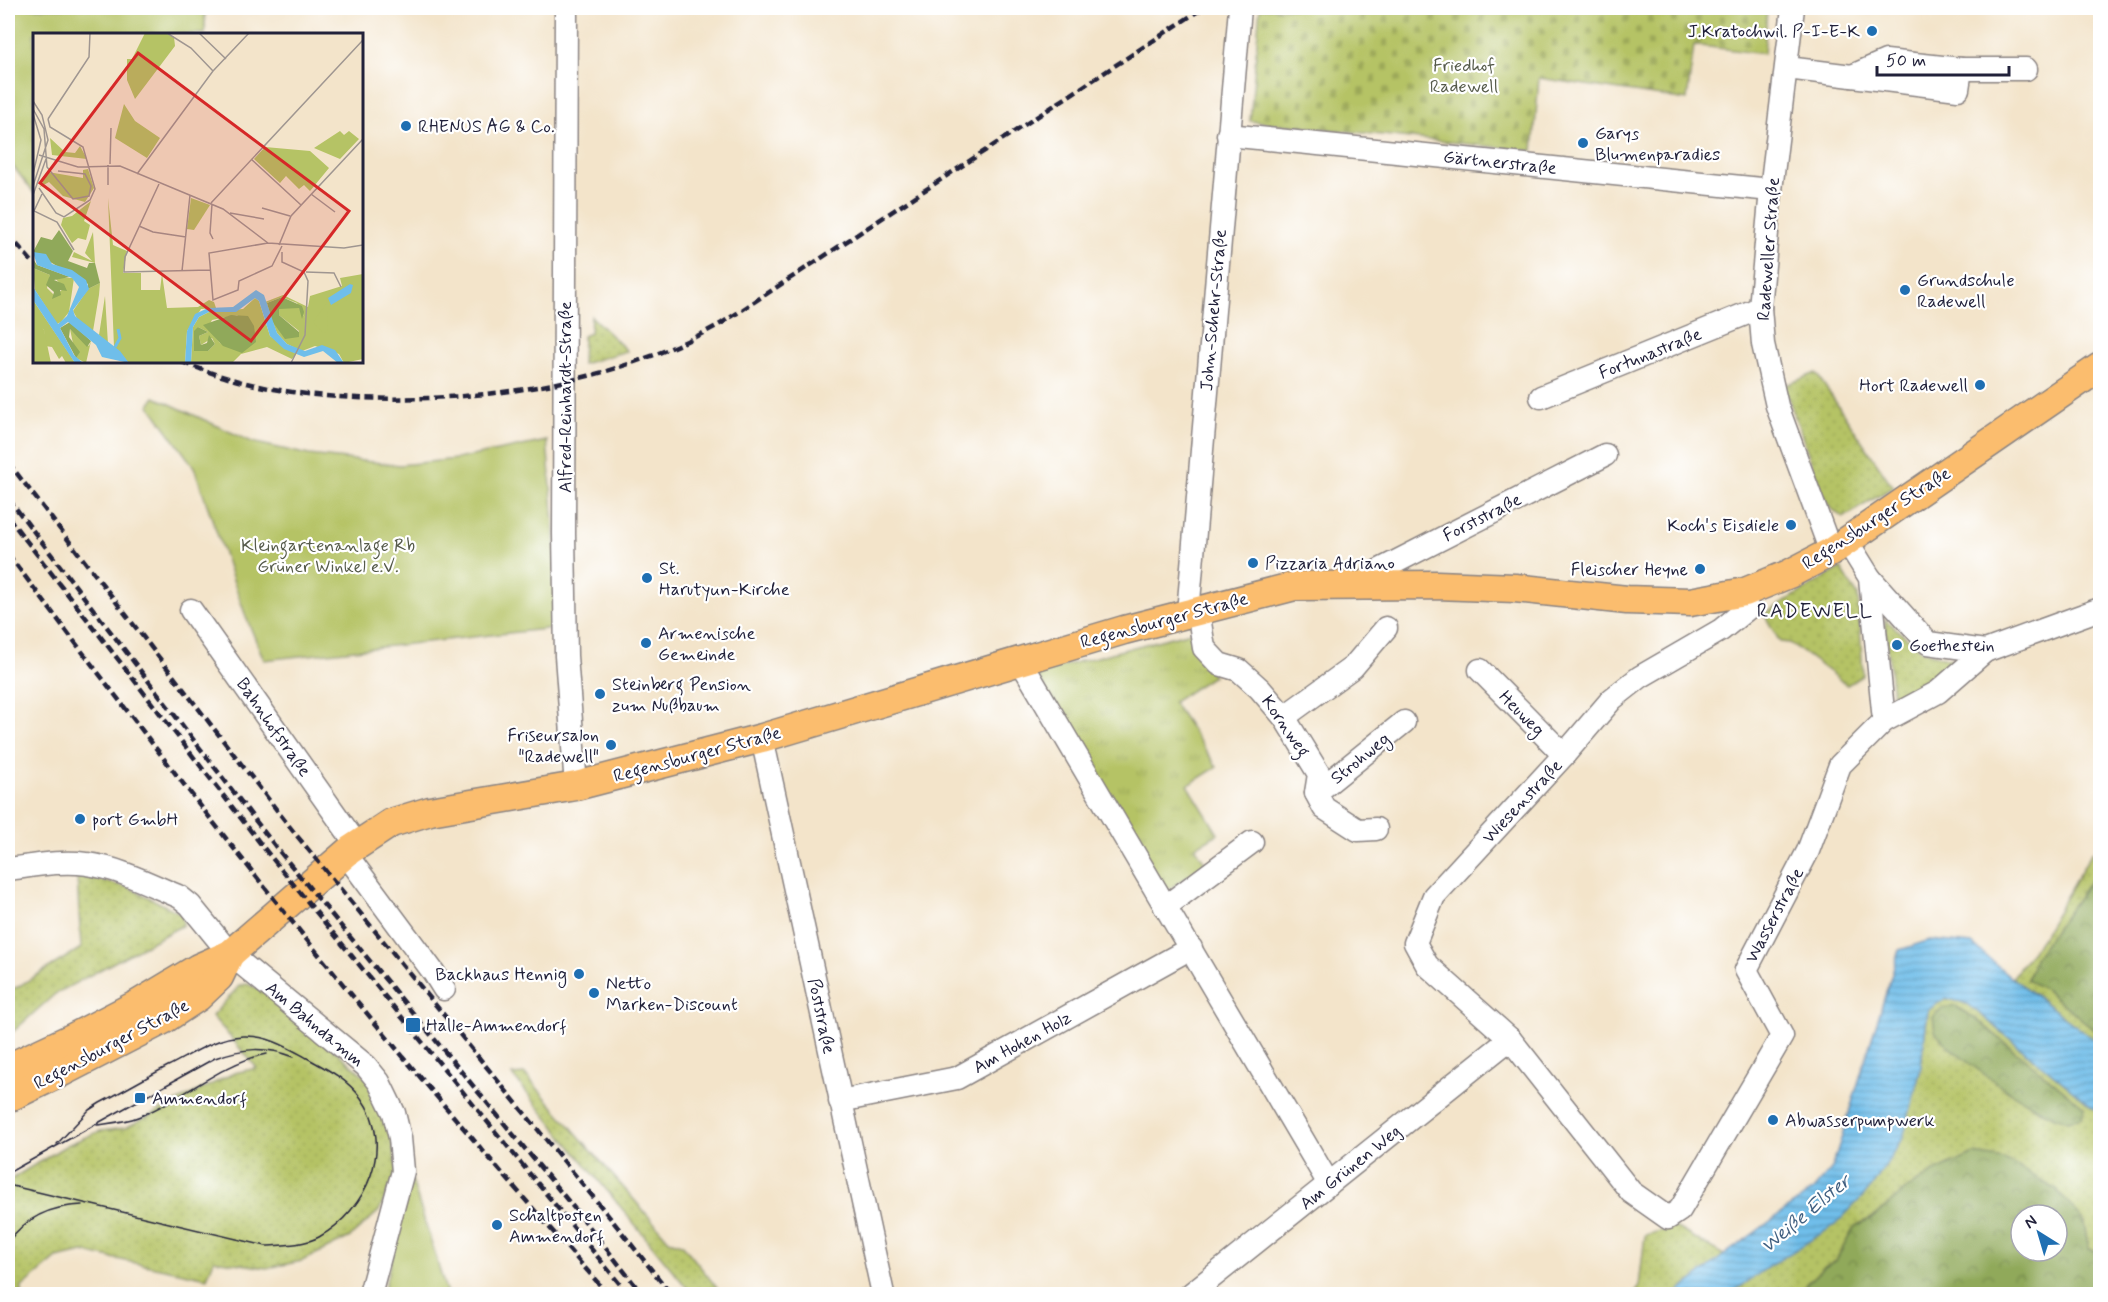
<svg xmlns="http://www.w3.org/2000/svg" width="2108" height="1302" viewBox="0 0 2108 1302" font-family="Mynerve,sans-serif">
<defs>
<pattern id="grass-dots" width="8" height="8" patternUnits="userSpaceOnUse" patternTransform="scale(1.5)"><rect width="8" height="8" fill="#b5c365"/><path d="M2 2h.1M6 6h.1" fill="none" stroke="#9ba759" stroke-width="1.8" stroke-linecap="round"/></pattern>
<pattern id="forest-crowns" width="20" height="18" patternUnits="userSpaceOnUse" patternTransform="scale(1.5)"><rect width="20" height="18" fill="#90a95a"/><path d="M2 6a3 3 0 1 1 6 0M12 15a3 3 0 1 1 6 0" fill="none" stroke="#75894c"/></pattern>
<pattern id="cemetery-stones" width="16" height="16" patternUnits="userSpaceOnUse" patternTransform="scale(1.5)"><rect width="16" height="16" fill="#b5c365"/><path d="M2 7V4a2 2 0 0 1 4 0v3zM10 15v-3a2 2 0 0 1 4 0v3z" fill="#9ba759"/></pattern>
<pattern id="park-tufts" width="24" height="20" patternUnits="userSpaceOnUse" patternTransform="scale(1.5)"><rect width="24" height="20" fill="#b5c365"/><path d="M3 7l-1-3M5 7V3M7 7l1-3M15 17l-1-3M17 17v-4M19 17l1-3" fill="none" stroke="#9ba759"/></pattern>
<pattern id="water-rules" width="6" height="5" patternUnits="userSpaceOnUse" patternTransform="scale(1.5)"><rect width="6" height="5" fill="#6fbeea"/><path d="M0 2.5h6" fill="none" stroke="#5b9abf"/></pattern>
</defs>
<rect width="100%" height="100%" fill="#fff"/>
<filter id="ink" filterUnits="userSpaceOnUse"><feTurbulence type="fractalNoise" baseFrequency=".0167" numOctaves="2"/><feDisplacementMap in="SourceGraphic" scale="12" xChannelSelector="R" yChannelSelector="G"/><feConvolveMatrix kernelMatrix="1 2 1 2 8 2 1 2 1" color-interpolation-filters="sRGB"/></filter>
<filter id="wash" filterUnits="userSpaceOnUse"><feTurbulence type="fractalNoise" baseFrequency=".008" numOctaves="4" result="noise"/><feDisplacementMap in="SourceGraphic" scale="24" xChannelSelector="R" yChannelSelector="G"/><feGaussianBlur stdDeviation="1.35" result="paint"/><feColorMatrix in="noise" values="0 0 0 0 0 0 0 0 0 0 0 0 0 0 0 0 0 1.4 0 .05"/><feComposite in="paint" operator="in"/></filter>
<g filter="url(#wash)">
<rect width="100%" height="100%" fill="#f3e4ca"/>
<g fill="url(#grass-dots)" stroke="#6c7250" stroke-width="1.5" fill-rule="evenodd">
<polygon points="591,316 627,351 582,364 583,336 590,333"/>
<polygon points="1816,373 1893,487 1843,518 1831,508 1824,498 1784,386"/>
<polygon points="1841,568 1858,596 1863,675 1847,685 1790,643 1780,642 1764,614"/>
<polygon points="1885,619 1921,650 1960,662 1894,708"/>
<polygon points="2100,850 2100,870 2097,871 2035,958 2027,979 2046,990 2100,1034 2100,1044 2012,978 2043,936 2092,852"/>
<polygon points="75,875 128,887 182,914 183,925 55,994 8,1036 8,987 16,988 81,948 77,877"/>
<polygon points="247,984 267,992 368,1079 387,1112 397,1171 379,1211 350,1237 302,1261 267,1268 214,1260 207,1278 83,1252 57,1258 22,1287 22,1294 8,1294 8,1181 67,1145 100,1131 125,1128 234,1073 257,1068 212,1016 240,985"/>
<path d="M1946,998L1968,1004L2100,1113V1128L2095,1137L2100,1150V1253L2089,1249L2083,1219L1953,1163L1908,1188L1872,1218L1855,1226L1836,1260L1823,1268L1807,1283L1801,1294H1730L1768,1267L1920,1072L1928,1010ZM1955,1006L1977,1020L2084,1107L2041,1111L2007,1090L1959,1055Z"/>
<polygon points="525,1074 669,1240 682,1244 722,1294 692,1294 512,1075"/>
<polygon points="1675,1227 1724,1255 1676,1294 1634,1294 1639,1286 1645,1235"/>
</g>
<g fill="url(#forest-crowns)" stroke="#59664a" stroke-width="1.5" fill-rule="evenodd">
<polygon points="2100,870 2100,1034 2046,990 2027,980 2035,958 2097,871"/>
<path d="M1955,1006L1977,1020L2084,1107L2082,1117C2077,1118 2069,1120 2064,1120C2041,1116 1945,1051 1935,1031C1934,1027 1934,1021 1933,1017L1942,1008Z"/>
<path d="M1974,1154L2004,1159L2057,1190L2083,1219L2089,1249L2100,1253V1294H1801L1807,1283L1823,1268L1836,1260L1855,1226L1872,1218L1908,1188L1934,1172ZM2021,1215H2057V1251H2021Z"/>
</g>
<polygon fill="url(#cemetery-stones)" stroke="#6c7250" stroke-width="1.5" points="1260,8 1767,8 1764,54 1694,45 1687,100 1539,78 1533,151 1250,121"/>
<polygon fill="url(#park-tufts)" stroke="#6c7250" stroke-width="1.5" points="1191,632 1198,653 1213,676 1173,702 1217,767 1188,785 1218,834 1195,847 1206,864 1165,892 1036,673"/>
<g fill="#b5c365" stroke="#6c7250" stroke-width="1.5">
<polygon points="8,8 205,8 205,34 34,34 34,193 8,160"/>
<polygon points="155,397 252,442 309,455 400,465 457,459 547,441 563,627 264,660 246,617 194,467 149,405"/>
<polygon points="411,1177 447,1294 383,1294"/>
</g>
<polygon fill="url(#water-rules)" stroke="#487092" stroke-width="1.5" points="1930,940 1972,944 2012,978 2100,1044 2100,1113 1968,1004 1946,998 1928,1010 1920,1072 1903,1138 1871,1188 1835,1225 1768,1267 1730,1294 1676,1294 1724,1255 1813,1190 1832,1168 1899,950"/>
</g>
<g filter="url(#ink)">
<g fill="none" stroke-linecap="round" stroke-linejoin="round">
<g stroke="#8a8382" stroke-width="25">
<g id="minor">
<polyline points="566,8 564,534 566,656 576,786"/>
<polyline points="1793,8 1771,190 1760,308 1763,344 1777,406 1831,552"/>
<polyline points="1787,68 1958,89 1961,69 2026,69"/>
<polyline points="1852,76 1886,61 1961,69"/>
<polyline points="1228,135 1771,190"/>
<polyline points="1541,397 1760,308"/>
<polyline points="1870,578 1928,643 1985,651 2100,609"/>
<polyline points="1362,585 1376,572 1605,455"/>
<polyline points="1745,592 1747,609 1721,630 1640,677 1612,699 1564,755 1434,896 1415,943 1427,965 1510,1039 1631,1192 1668,1218 1680,1210 1782,1036 1746,970 1808,851 1840,765 1884,721 1870,578 1847,541"/>
<polyline points="191,610 357,845"/>
<polyline points="1198,610 1204,648 1219,664 1239,670 1260,689 1284,717 1319,774 1316,793 1324,808 1358,830 1376,829"/>
<polyline points="1188,613 1240,8"/>
<polyline points="1020,660 1329,1184"/>
<polyline points="1480,670 1564,755"/>
<polyline points="1284,717 1353,667 1386,628"/>
<polyline points="1884,721 1938,692 1985,651"/>
<polyline points="762,738 883,1294"/>
<polyline points="1316,793 1404,722"/>
<polyline points="345,853 434,973 444,989"/>
<path d="M8,869C33,866 61,860 87,864C119,868 151,885 180,897L190,905L230,954L366,1066L379,1082L394,1113L400,1138L403,1171L370,1294"/>
<polyline points="1165,907 1252,842"/>
<polyline points="840,1101 957,1078 1191,948"/>
<polyline points="1191,1294 1510,1039"/>
</g>
</g>
<g stroke="#8a8382" stroke-width="31">
<g id="major">
<polyline points="8,1068 74,1037 138,1004 198,968 230,954 350,850 391,823 430,811 576,786 762,738 1124,630 1295,586 1437,585 1515,588 1627,600 1690,602 1745,592 1789,574 1831,552 2100,367"/>
<polyline points="8,1098 62,1072 163,1020 198,997 219,977 230,954"/>
</g>
</g>
<use href="#minor" stroke="#fff" stroke-width="22"/>
<use href="#major" stroke="#fbbd6e" stroke-width="28"/>
<g stroke="#22223b" stroke-width="1.5">
<path d="M97,1125C111,1123 125,1122 138,1117C183,1100 220,1063 267,1054"/>
<path d="M8,1173L215,1058C243,1048 265,1046 294,1057"/>
<path d="M8,1185L266,1246C283,1245 304,1245 319,1237C366,1211 396,1146 361,1098C347,1079 327,1069 307,1058C287,1047 267,1035 243,1036C216,1037 192,1054 168,1066C145,1078 123,1091 100,1103L89,1110L57,1144"/>
<path d="M8,1242C26,1217 51,1206 82,1205"/>
</g>
<g stroke="#22223b" stroke-width="4.5" stroke-dasharray="9 4.5" stroke-linecap="butt">
<polyline points="8,234 34,264"/>
<path d="M182,362C263,395 341,401 428,398C531,394 631,374 722,323L1203,8"/>
<polyline points="8,462 293,831 603,1209 671,1294"/>
<polyline points="8,498 275,846 588,1225 642,1294"/>
<polyline points="8,517 267,852 628,1294"/>
<path d="M8,554C87,658 166,763 247,865C363,1012 484,1154 608,1294"/>
</g>
</g>
</g>
<g fill="#1f6fb2" stroke="#fff" stroke-width="2">
<circle cx="1872" cy="31" r="6"/>
<circle cx="406" cy="126" r="6"/>
<circle cx="1583" cy="143" r="6"/>
<circle cx="1905" cy="290" r="6"/>
<circle cx="1980" cy="385" r="6"/>
<circle cx="1791" cy="525" r="6"/>
<circle cx="1253" cy="563" r="6"/>
<circle cx="1700" cy="569" r="6"/>
<circle cx="647" cy="578" r="6"/>
<circle cx="646" cy="643" r="6"/>
<circle cx="1897" cy="645" r="6"/>
<circle cx="600" cy="694" r="6"/>
<circle cx="611" cy="745" r="6"/>
<circle cx="80" cy="819" r="6"/>
<circle cx="579" cy="974" r="6"/>
<circle cx="594" cy="993" r="6"/>
<rect x="405" y="1017" width="16" height="16" rx="3"/>
<rect x="134" y="1092" width="12" height="12" rx="3"/>
<circle cx="1773" cy="1120" r="6"/>
<circle cx="497" cy="1225" r="6"/>
</g>
<g text-anchor="middle" stroke-width="4.5" stroke-linejoin="round" paint-order="stroke">
<g font-size="18" fill="#22223b" stroke="#fff" text-anchor="start">
<text x="1860" y="37" text-anchor="end">J.Kratochwil. P-I-E-K</text>
<text x="418" y="132">RHENUS AG &amp; Co.</text>
<text x="1595" y="139">Garys<tspan x="1595" dy="21">Blumenparadies</tspan></text>
<text x="1917" y="286">Grundschule<tspan x="1917" dy="21">Radewell</tspan></text>
<text x="1968" y="391" text-anchor="end">Hort Radewell</text>
<text x="1779" y="531" text-anchor="end">Koch's Eisdiele</text>
<text x="1265" y="569">Pizzaria Adriano</text>
<text x="659" y="574">St.<tspan x="659" dy="21">Harutyun-Kirche</tspan></text>
<text x="1688" y="575" text-anchor="end">Fleischer Heyne</text>
<text x="658" y="639">Armenische<tspan x="658" dy="21">Gemeinde</tspan></text>
<text x="1909" y="651">Goethestein</text>
<text x="612" y="690">Steinberg Pension<tspan x="612" dy="21">zum Nußbaum</tspan></text>
<text x="599" y="741" text-anchor="end">Friseursalon<tspan x="599" dy="21">"Radewell"</tspan></text>
<text x="92" y="825">port GmbH</text>
<text x="567" y="980" text-anchor="end">Backhaus Hennig</text>
<text x="606" y="989">Netto<tspan x="606" dy="21">Marken-Discount</tspan></text>
<text x="426" y="1031">Halle-Ammendorf</text>
<text x="152" y="1104">Ammendorf</text>
<text x="1785" y="1126">Abwasserpumpwerk</text>
<text x="509" y="1221">Schaltposten<tspan x="509" dy="21">Ammendorf</tspan></text>
</g>
<g font-size="18" fill="#555a4a" stroke="#fff">
<text x="1464" y="71">Friedhof<tspan x="1464" dy="21">Radewell</tspan></text>
<text x="328" y="551">Kleingartenanlage Rb<tspan x="328" dy="21">Grüner Winkel e.V.</tspan></text>
</g>
<g font-size="18" fill="#22223b" stroke="#fff">
<text transform="translate(1500 162) rotate(6)" y="6">Gärtnerstraße</text>
<text transform="translate(1768 249) rotate(-86)" y="6">Radeweller Straße</text>
<text transform="translate(1213 310) rotate(-85)" y="6">John-Schehr-Straße</text>
<text transform="translate(1650 353) rotate(-22)" y="6">Fortunastraße</text>
<text transform="translate(565 397) rotate(-90)" y="6">Alfred-Reinhardt-Straße</text>
<text transform="translate(1482 517) rotate(-27)" y="6">Forststraße</text>
<text transform="translate(1876 518) rotate(-33)" y="6">Regensburger Straße</text>
<text transform="translate(1164 620) rotate(-15)" y="6">Regensburger Straße</text>
<text transform="translate(1522 713) rotate(45)" y="6">Heuweg</text>
<text transform="translate(1286 726) rotate(55)" y="6">Kornweg</text>
<text transform="translate(274 727) rotate(55)" y="6">Bahnhofstraße</text>
<text transform="translate(697 754) rotate(-15)" y="6">Regensburger Straße</text>
<text transform="translate(1360 758) rotate(-39)" y="6">Strohweg</text>
<text transform="translate(1522 801) rotate(-47)" y="6">Wiesenstraße</text>
<text transform="translate(1774 915) rotate(-62)" y="6">Wasserstraße</text>
<text transform="translate(822 1016) rotate(78)" y="6">Poststraße</text>
<text transform="translate(315 1024) rotate(40)" y="6">Am Bahndamm</text>
<text transform="translate(1022 1042) rotate(-29)" y="6">Am Hohen Holz</text>
<text transform="translate(111 1044) rotate(-28)" y="6">Regensburger Straße</text>
<text transform="translate(1350 1167) rotate(-39)" y="6">Am Grünen Weg</text>
</g>
<g font-size="20" letter-spacing="1.5" fill="#22223b" stroke="#fff">
<text x="1815" y="617">RADEWELL</text>
</g>
<g font-size="20" font-style="italic" fill="#416081" stroke="#fff">
<text transform="translate(1805 1213) rotate(-40)" y="7">Weiße Elster</text>
</g>
</g>
<g transform="translate(33 33)">
<rect width="330" height="330" fill="#f3e4ca"/>
<path d="M307,98L311,102L316,98L326,106L307,126L281,115ZM17,105L32,119L42,120L47,113L54,126L19,122ZM55,136L61,155L52,169L30,163L16,149L7,154L15,139L50,145V137ZM75,165L80,212L94,218L90,240H108V257H127L129,241L134,275L165,274L176,267L181,269L183,275L168,276L154,298L152,330H96L81,314ZM60,199L62,230L39,224L41,219L59,228L52,220ZM0,235L17,242L14,255L22,263L31,255L22,245H41L36,279L28,289L24,291L2,257ZM330,241V326L311,330L306,321L282,313L269,318L254,311L244,300L232,269L250,262L275,274L277,263L309,253L307,245ZM249,264L264,270L272,285L266,275H246V282L266,298V304L259,303L239,288L234,270ZM67,250L66,262L60,298L45,287L40,278L55,256ZM72,263L75,311L66,302ZM222,265L226,268L237,303L263,321L259,326L234,314L208,321L199,330H158L160,294L166,284L176,279L210,276ZM204,282L221,298L215,314L203,317L187,310L175,295L179,287ZM165,294L175,299L166,303L168,312L179,305L182,311L175,318H161ZM0,267L37,322L42,330H33L29,323L26,326L19,314L12,313L11,297L0,290ZM37,296L56,313L58,308L53,330L43,325Z" fill="#b5c365" fill-rule="evenodd"/>
<path d="M26,197L40,218L35,228L54,235L56,230H62L67,250L55,256V251L0,219L8,204L19,207ZM0,226L4,232L37,244L21,247L31,251L34,258L27,257L28,262L19,266L21,259L13,252L17,242L0,235ZM249,264L269,273L271,279L269,286L266,275L246,276V282L266,299V304L252,306L239,288L234,270ZM198,282L215,283L221,293L223,309L209,320L190,313L170,292ZM37,289L58,308L54,314L37,296L36,304L47,319L43,325L27,295ZM165,294L175,299L166,303L168,312L174,310L176,302L182,311L175,318H161V298Z" fill="#90a95a"/>
<path d="M315,250V252L295,265L318,260L314,267L295,277L294,299L290,300L280,289L294,270L293,265ZM3,289L11,297L18,330H0V290Z" fill="#b5c365"/>
<path d="M232,114L277,118L296,135L277,158L271,152L266,156L253,143L247,150L221,126Z" fill="#b5c365"/>
<path d="M158,165L177,172L161,197L154,196Z" fill="#b5c365"/>
<path d="M112,0H132L141,4L142,13L102,66L94,47V26H99ZM91,71L102,88L127,105L114,125L82,105ZM58,168L51,188L57,192L53,207L45,205L39,210L28,192L30,185L39,183Z" fill="#b5c365"/>
<path d="M0,219L13,221L19,231L39,237L53,247L56,256L40,277L42,283L87,318L96,330L69,324L63,312L35,289L27,295L41,322L50,330H42L0,267V254L25,291L34,283L46,254L39,245L4,232ZM317,251L320,252L318,260L298,272L295,265ZM223,257L231,262L244,300L254,311L272,318L289,312L302,317L311,330H305L290,318L271,324L251,316L237,303L226,268L222,265L203,279H176L166,284L160,294L158,330H152L154,298L162,281L175,275L200,274Z" fill="#6fbeea"/>
<path fill="none" stroke="#6fbeea" stroke-width="3" d="M82,314L87,305L85,296"/>
<path fill="none" stroke="#9f9691" stroke-width="1.5" d="M134,0L158,15L180,38M166,0L193,26M0,68L9,82L15,107L0,153M0,76L11,96L14,134L40,166L56,163L58,153L52,141L25,138M0,81L8,107L0,141M15,86L56,24L57,0M6,122L45,134L87,133L190,176L235,210L311,215L330,212M218,126L268,172M77,131L78,95M104,141L180,38L216,0M126,151L92,224L91,239L177,237M75,152V132M6,155L23,180L31,184L57,167L62,156L50,114L17,94L15,86M9,161L1,178L24,189L41,217M278,161L302,179M0,162L13,126M178,170L330,7M179,171L177,200L180,206M229,175L257,183M197,180L231,186M106,193L120,199L153,204M235,210L176,220L180,267L205,257L206,248L239,233L249,213M246,212L258,183L330,106M249,219V229L271,239L275,248L272,302L258,330M149,238L157,162M273,239L301,240L308,254"/>
<path fill="#d62828" fill-opacity="0.15" stroke="#d62828" stroke-width="3" d="M105,20L316,178L218,308L7,150Z"/>
<rect width="330" height="330" fill="none" stroke="#22223b" stroke-width="3"/>
</g>
<rect width="2108" height="1302" fill="none" stroke="#fff" stroke-width="30"/>
<g transform="translate(2039 1233) rotate(323)"><circle r="28" fill="#ffffff" stroke="#a7a7b1" stroke-width="1.5"/>
<path d="M0-4.5L10 22L0 15L-10 22Z" fill="#1f6fb2"/>
<text y="-9" font-size="16" font-weight="bold" text-anchor="middle" fill="#22223b">N</text>
</g>
<path d="M1877 66v9h132v-9" fill="none" stroke="#22223b" stroke-width="3"/>
<text x="1886" y="66" font-size="18" fill="#22223b" stroke="#ffffff" stroke-width="4.5" paint-order="stroke">50 m</text>
</svg>
